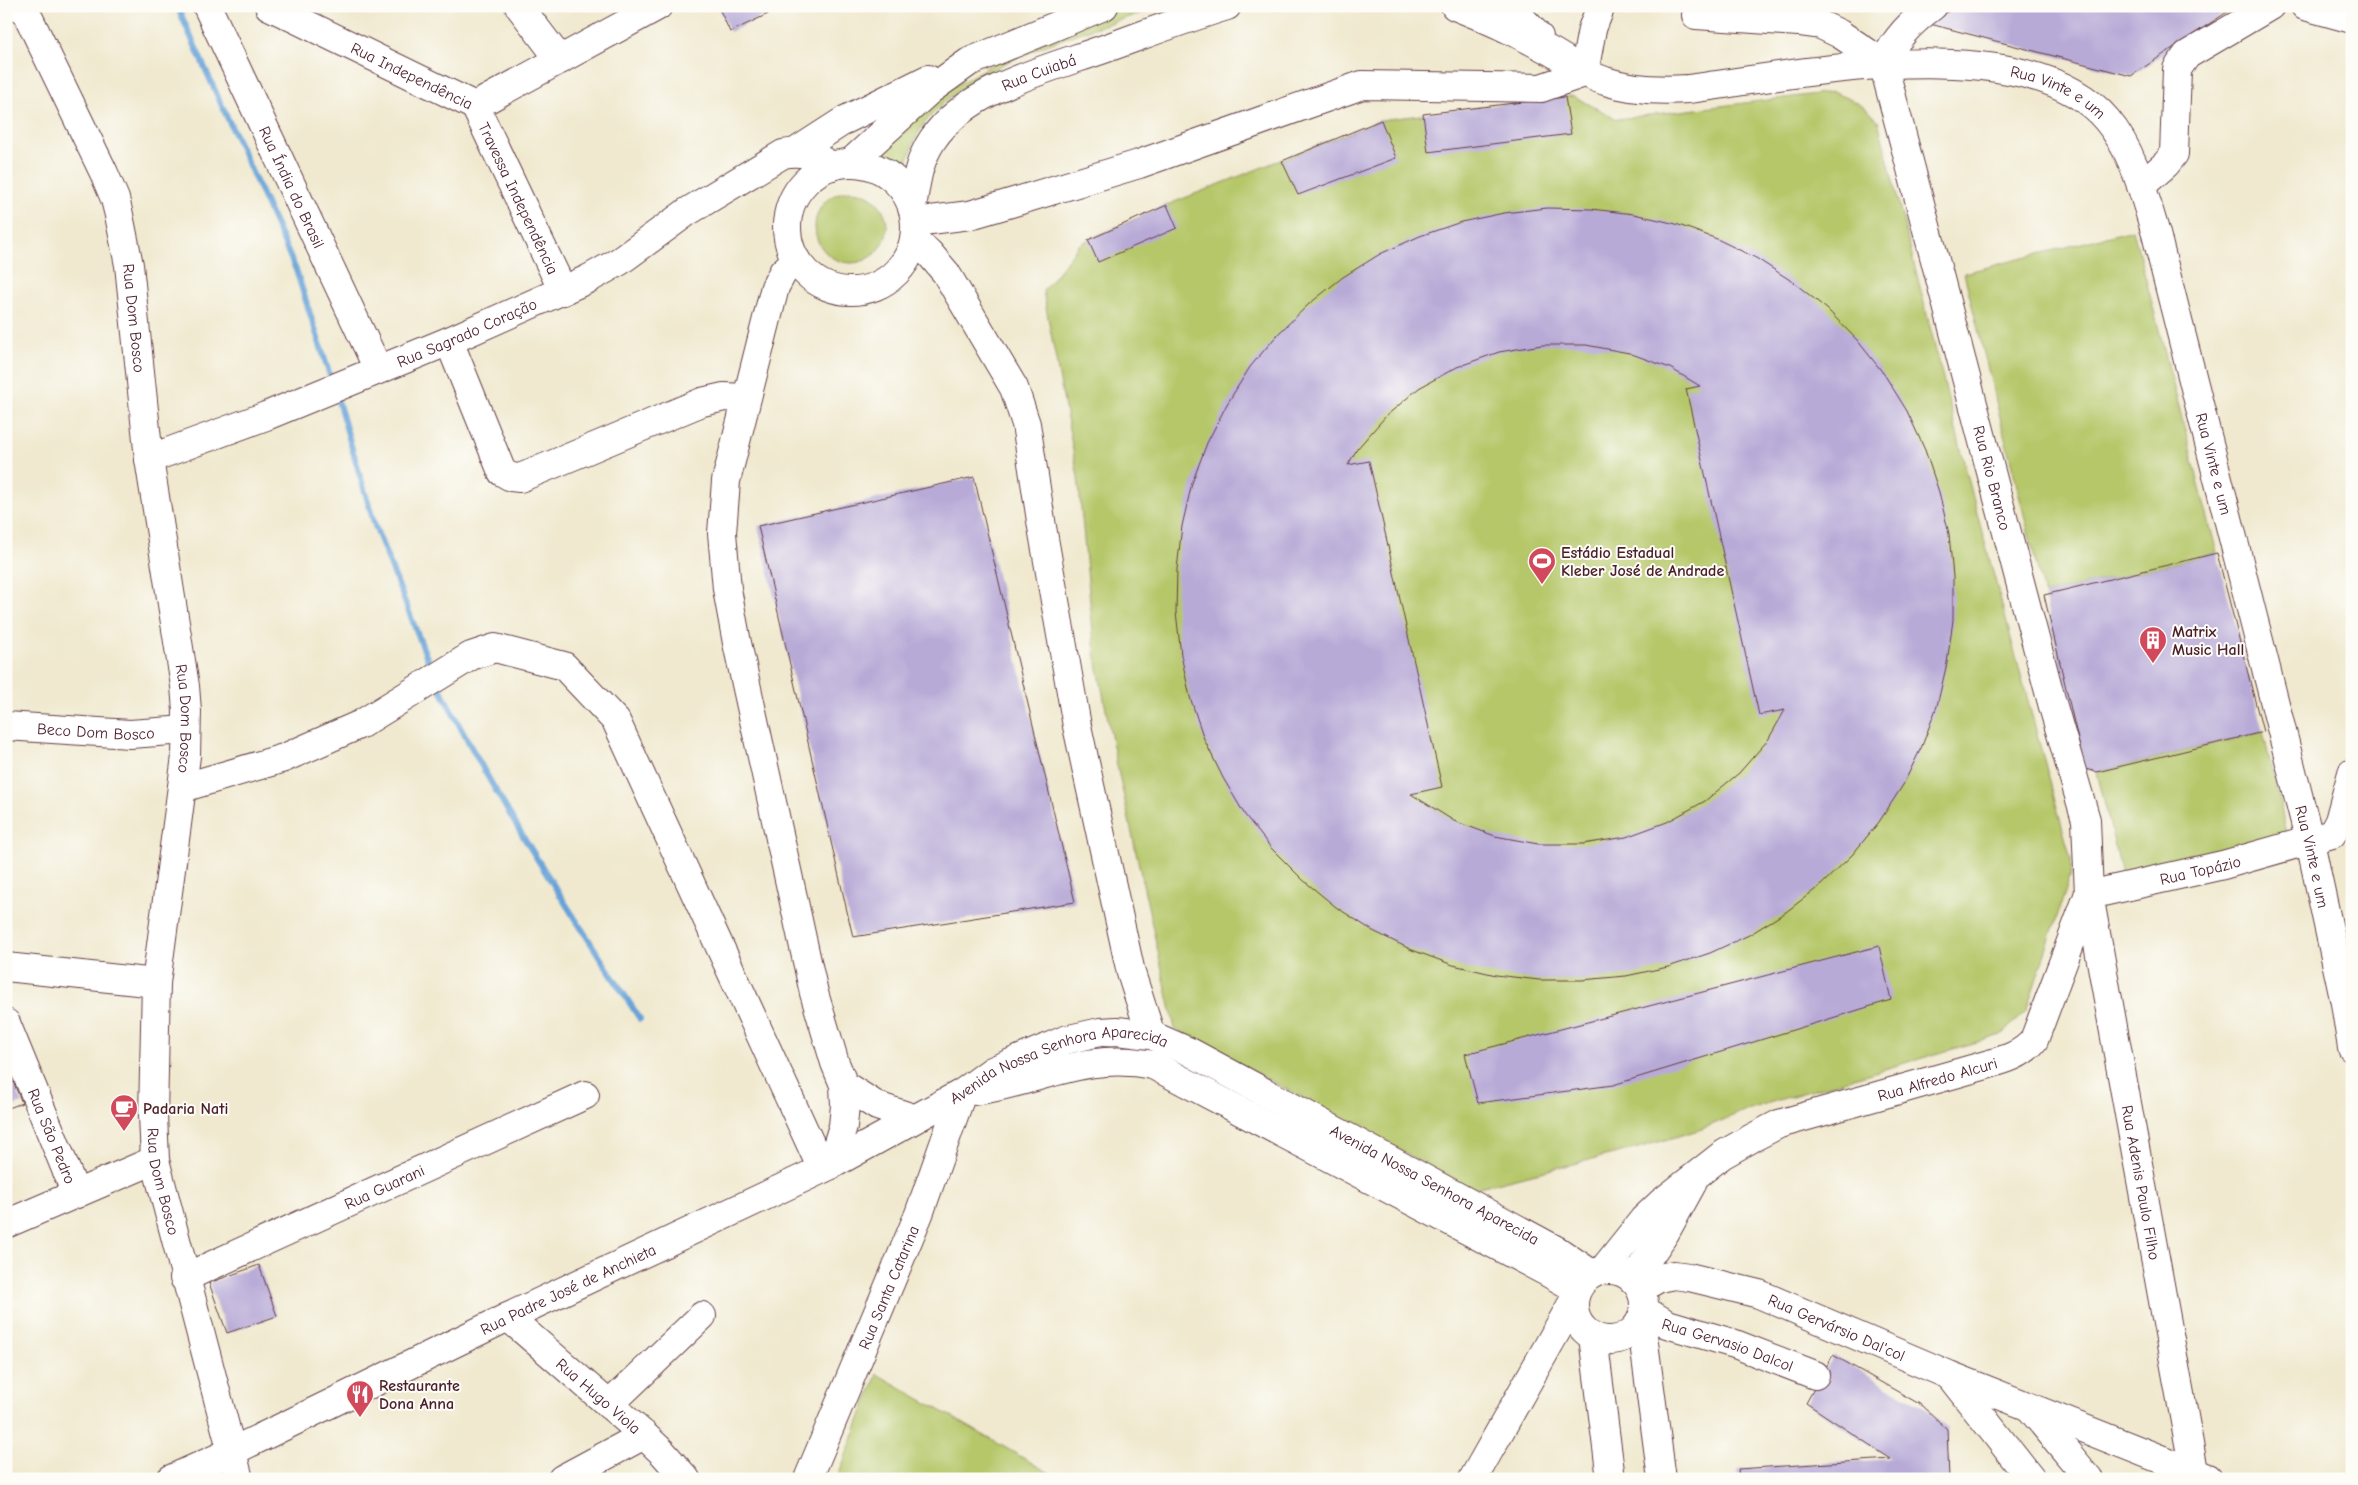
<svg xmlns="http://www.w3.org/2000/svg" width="2358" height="1485" viewBox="0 0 2358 1485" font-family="'Comic Neue',sans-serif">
<rect width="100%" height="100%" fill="#fdfcf7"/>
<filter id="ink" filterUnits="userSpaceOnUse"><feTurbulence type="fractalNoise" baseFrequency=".02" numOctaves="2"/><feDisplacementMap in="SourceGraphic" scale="10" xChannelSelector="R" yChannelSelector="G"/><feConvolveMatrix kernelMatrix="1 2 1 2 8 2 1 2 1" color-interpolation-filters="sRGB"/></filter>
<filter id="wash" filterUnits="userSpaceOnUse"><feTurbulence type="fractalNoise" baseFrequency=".0096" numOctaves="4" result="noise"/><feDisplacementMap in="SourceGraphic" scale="20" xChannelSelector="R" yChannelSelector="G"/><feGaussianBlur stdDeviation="1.12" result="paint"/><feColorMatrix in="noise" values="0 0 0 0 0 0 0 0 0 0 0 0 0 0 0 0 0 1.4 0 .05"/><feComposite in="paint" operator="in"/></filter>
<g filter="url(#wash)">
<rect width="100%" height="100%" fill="#f0e9cf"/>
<g fill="#b6c76a" stroke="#80734a">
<path d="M1127,6H1164C1092,29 963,63 920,130C913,142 909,159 903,173L876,157L908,113L1017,50Z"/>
<path d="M1832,92C1850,98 1867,106 1878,121L1978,517L2071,859V874L2026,1011L2001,1035L1775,1101L1744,1111L1702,1129L1638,1148L1471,1189L1175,1029L1116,761L1095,653L1078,477L1043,291L1079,245L1088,240L1167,205L1381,120L1573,96L1617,119Z"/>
<circle cx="851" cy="227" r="36"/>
<polygon points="2133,230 2217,553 2044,595 1964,273"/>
<polygon points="2263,732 2289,842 2124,883 2097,772"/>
<polygon points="877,1374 1060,1479 837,1479"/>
</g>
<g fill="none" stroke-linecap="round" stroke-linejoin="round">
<g stroke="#67a3d8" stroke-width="6">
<polyline points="177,6 296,270 332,382"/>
<polyline points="336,394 375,526 433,673"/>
<path d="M438,684C496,801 569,909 640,1019"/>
</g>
</g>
<g id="blocks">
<g fill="#b8aad7" fill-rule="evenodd">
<polygon points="718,6 764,6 768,14 730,32"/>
<polygon points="1956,6 2236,6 2131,76 1930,24"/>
<polygon points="1565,97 1571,134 1428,152 1423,114"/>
<polygon points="1381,120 1396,158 1298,195 1282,161"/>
<polygon points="1167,205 1177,228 1098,262 1088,240"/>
<path d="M1547,208L1591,209L1634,214L1676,224L1717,239L1756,258L1793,282L1827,309L1857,340L1884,374L1907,411L1925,450L1939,492L1949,534L1953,577V620L1947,663L1937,706L1922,746L1903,785L1879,822L1852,855L1821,885L1786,912L1749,935L1710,953L1668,967L1626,976L1582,980H1539L1496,975L1453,965L1412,950L1373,931L1336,907L1303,880L1272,849L1245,815L1223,778L1204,739L1190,697L1181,655L1176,612L1177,569L1182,526L1192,483L1207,443L1227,404L1250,367L1278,334L1309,304L1343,277L1380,254L1420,236L1461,222L1504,213ZM1542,345H1586L1629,353L1670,368L1700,386L1686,389L1759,715L1785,710L1768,740L1739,773L1705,801L1667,822L1626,837L1583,844H1538L1495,836L1454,821L1411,794L1442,787L1369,461L1348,465L1357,449L1386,416L1419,388L1457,367L1499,352Z"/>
<polygon points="974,477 1075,902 853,937 758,526"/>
<polygon points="2217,553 2263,732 2097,772 2085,769 2044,595"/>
<polygon points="1879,946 1891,1000 1613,1085 1478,1103 1465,1054"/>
<polygon points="6,1064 22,1103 6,1109"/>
<polygon points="259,1265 277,1316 227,1333 209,1283"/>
<polygon points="1833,1355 1923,1406 1947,1429 1949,1479 1739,1479 1738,1469 1891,1459 1806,1403"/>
</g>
</g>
</g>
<g filter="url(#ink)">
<use href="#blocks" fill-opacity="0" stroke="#633d44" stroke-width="1"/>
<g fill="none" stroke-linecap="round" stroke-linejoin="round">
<g stroke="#633d44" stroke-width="30">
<g id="minor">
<path id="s1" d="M18,6L26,12L104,173L115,199L119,215L129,265L149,459L185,686L187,711L186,756L156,983L153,1115L155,1160L239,1479"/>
<path id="s2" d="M207,6L378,369"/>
<path id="s3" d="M269,6L475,106"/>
<polyline points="519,6 560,60"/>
<path id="s4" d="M1455,6C1488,19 1520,34 1552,52C1570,62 1585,75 1605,81C1632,90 1659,91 1688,89C1795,75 2028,25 2107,120C2134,152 2144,195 2156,234L2310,842L2345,1003L2352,1048"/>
<polyline points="1510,6 1539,37"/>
<polyline points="2305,6 2352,19"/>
<polyline points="1696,15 1799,22 1821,25 1840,34 1883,63"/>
<path id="s5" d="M1883,63L2052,703L2086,820L2089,895L2194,1471"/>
<path d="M1883,63C1896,38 1910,23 1933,6"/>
<polyline points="475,106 658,6"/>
<path id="s6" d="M475,106L563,291"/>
<polyline points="797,151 845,120 928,79"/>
<polyline points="850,163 930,90 969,62 1104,6"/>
<circle cx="851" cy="227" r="64"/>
<polyline points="2141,186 2166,164 2174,154 2177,69 2187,55 2270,6"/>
<path id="s7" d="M912,208C916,183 918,161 933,139C967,89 1047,69 1101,50C1143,35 1184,19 1227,6"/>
<polyline points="915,222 970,215 1014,202 1139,164 1362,85 1541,88 1584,73 1592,29 1601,6"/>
<polyline points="914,240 929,253 946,273 1014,388 1026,424 1042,527 1077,726 1131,973 1151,1035"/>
<polyline points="796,260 783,272 775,287 726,481 722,533 727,589 737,643 814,993 835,1063 844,1085 845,1105 843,1126 831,1165"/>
<polyline points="449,341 502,472 511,477 520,478 702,402 724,397 746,398"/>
<path id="s8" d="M149,459L266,416L449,341L588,279L620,261L687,212L783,154C803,150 815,156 832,166"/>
<path id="s9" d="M6,726L130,734L186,730"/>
<polyline points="182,788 284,758 361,724 471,656 495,648 564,666 616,721 822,1169"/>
<path id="s10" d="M2089,895L2223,865L2332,834L2339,821L2352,773"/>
<polyline points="6,967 156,983"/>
<path id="s11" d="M6,1023L76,1194"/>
<polyline points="844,1085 877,1106 913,1118"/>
<path d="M975,1091C1039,1082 1085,1051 1153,1065L1545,1271L1577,1289"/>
<polyline points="6,1224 155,1160"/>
<path id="s12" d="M1603,1270L1643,1220L1662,1202L1722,1155L1752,1138L1779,1124L1979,1067C1999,1061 2021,1057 2034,1040L2088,896"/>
<circle cx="1609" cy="1305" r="35"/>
<path id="s13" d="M184,1278L585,1095"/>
<polyline points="1633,1280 1665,1233 1692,1184"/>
<path id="s14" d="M1640,1289L1659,1278L1674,1275L1689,1277L1759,1294L1949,1375L2208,1478"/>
<path id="s15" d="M1644,1310L1667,1324L1735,1344L1815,1375"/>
<path id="s16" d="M508,1317L644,1435L663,1453L686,1479"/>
<polyline points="1641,1320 1662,1479"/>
<polyline points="1593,1337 1611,1479"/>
<polyline points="1950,1376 2031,1479"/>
<polyline points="609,1405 702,1316"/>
<polyline points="2030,1408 2089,1479"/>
<path id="s17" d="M171,1479L231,1452L508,1317L831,1165L962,1093L992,1071L1065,1040L1100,1032L1117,1031L1151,1035L1190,1052L1558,1251L1592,1274"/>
<polyline points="562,1479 644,1435"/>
<path id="s18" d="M808,1479L919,1214L962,1093"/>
<polyline points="1473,1479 1574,1300"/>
</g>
</g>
<use href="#minor" stroke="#fff" stroke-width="28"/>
</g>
</g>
<defs>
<g id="stadium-pin" transform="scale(1.4375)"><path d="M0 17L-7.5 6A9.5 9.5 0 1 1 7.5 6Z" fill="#d1495b" stroke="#fdfcf7"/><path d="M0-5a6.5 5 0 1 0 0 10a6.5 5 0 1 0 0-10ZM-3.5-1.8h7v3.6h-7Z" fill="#fff"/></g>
<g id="building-pin" transform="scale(1.4375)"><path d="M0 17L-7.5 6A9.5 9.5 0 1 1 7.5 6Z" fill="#d1495b" stroke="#fdfcf7"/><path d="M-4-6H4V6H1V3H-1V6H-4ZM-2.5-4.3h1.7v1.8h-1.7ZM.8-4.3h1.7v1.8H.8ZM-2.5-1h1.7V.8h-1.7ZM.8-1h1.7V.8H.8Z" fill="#fff"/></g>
<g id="cafe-pin" transform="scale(1.4375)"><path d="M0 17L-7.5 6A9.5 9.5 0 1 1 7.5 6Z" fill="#d1495b" stroke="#fdfcf7"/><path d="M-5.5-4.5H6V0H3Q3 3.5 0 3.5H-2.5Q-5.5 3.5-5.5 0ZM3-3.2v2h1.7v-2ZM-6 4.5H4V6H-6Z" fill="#fff"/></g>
<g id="restaurant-pin" transform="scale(1.4375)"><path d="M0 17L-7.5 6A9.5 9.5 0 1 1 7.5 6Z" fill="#d1495b" stroke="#fdfcf7"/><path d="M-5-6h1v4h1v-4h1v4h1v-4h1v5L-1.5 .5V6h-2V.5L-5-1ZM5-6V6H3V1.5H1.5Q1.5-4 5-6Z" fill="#fff"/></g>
</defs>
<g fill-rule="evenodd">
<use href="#stadium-pin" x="1542" y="561"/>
<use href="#building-pin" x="2153" y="640"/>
<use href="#cafe-pin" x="124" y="1108"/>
<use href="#restaurant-pin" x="360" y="1394"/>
</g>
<g text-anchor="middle" stroke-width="4" stroke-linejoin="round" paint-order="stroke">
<g font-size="16" fill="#4a1f2b" stroke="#fdfcf7">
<text dy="6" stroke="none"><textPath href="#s3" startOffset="159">Rua Independência</textPath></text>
<text dy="6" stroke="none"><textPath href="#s7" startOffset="200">Rua Cuiabá</textPath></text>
<text dy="6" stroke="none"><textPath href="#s4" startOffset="629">Rua Vinte e um</textPath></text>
<text dy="6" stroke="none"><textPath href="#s2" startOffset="200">Rua Índia do Brasil</textPath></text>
<text dy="6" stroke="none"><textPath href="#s6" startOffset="102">Travessa Independência</textPath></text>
<text dy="6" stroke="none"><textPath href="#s1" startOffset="338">Rua Dom Bosco</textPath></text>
<text dy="6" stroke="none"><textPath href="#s8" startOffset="342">Rua Sagrado Coração</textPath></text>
<text dy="6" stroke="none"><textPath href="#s4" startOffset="1049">Rua Vinte e um</textPath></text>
<text dy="6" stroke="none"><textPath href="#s5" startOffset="429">Rua Rio Branco</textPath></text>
<text dy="6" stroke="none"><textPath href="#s1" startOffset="742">Rua Dom Bosco</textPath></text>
<text dy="6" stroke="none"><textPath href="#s9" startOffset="90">Beco Dom Bosco</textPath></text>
<text dy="6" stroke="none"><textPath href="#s4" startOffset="1454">Rua Vinte e um</textPath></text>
<text dy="6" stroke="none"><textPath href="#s10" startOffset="114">Rua Topázio</textPath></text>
<text dy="6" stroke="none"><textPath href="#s17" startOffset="985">Avenida Nossa Senhora Aparecida</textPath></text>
<text dy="6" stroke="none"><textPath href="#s12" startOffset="396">Rua Alfredo Alcuri</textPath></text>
<text dy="6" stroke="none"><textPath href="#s11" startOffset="122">Rua São Pedro</textPath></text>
<text dy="6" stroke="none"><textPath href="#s1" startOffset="1208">Rua Dom Bosco</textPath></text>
<text dy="6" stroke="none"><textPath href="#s5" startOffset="1151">Rua Adenis Paulo Filho</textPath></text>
<text dy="6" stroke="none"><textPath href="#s17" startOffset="1405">Avenida Nossa Senhora Aparecida</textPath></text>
<text dy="6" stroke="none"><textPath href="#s13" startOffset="220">Rua Guarani</textPath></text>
<text dy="6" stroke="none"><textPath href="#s18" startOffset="208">Rua Santa Catarina</textPath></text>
<text dy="6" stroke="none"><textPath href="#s17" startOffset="440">Rua Padre José de Anchieta</textPath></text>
<text dy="6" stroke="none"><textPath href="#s14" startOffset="209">Rua Gervársio Dal'col</textPath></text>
<text dy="6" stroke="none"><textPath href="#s15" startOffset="91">Rua Gervasio Dalcol</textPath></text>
<text dy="6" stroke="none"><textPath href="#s16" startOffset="120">Rua Hugo Viola</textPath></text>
</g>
<g font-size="16" font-weight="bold" fill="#4a1f2b" stroke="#fdfcf7" text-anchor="start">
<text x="1561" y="558">Estádio Estadual<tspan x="1561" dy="18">Kleber José de Andrade</tspan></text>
<text x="2172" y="637">Matrix<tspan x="2172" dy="18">Music Hall</tspan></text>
<text x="143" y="1114">Padaria Nati</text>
<text x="379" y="1391">Restaurante<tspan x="379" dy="18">Dona Anna</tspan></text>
</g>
</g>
<rect width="2358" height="1485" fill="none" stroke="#fdfcf7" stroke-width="25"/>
</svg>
